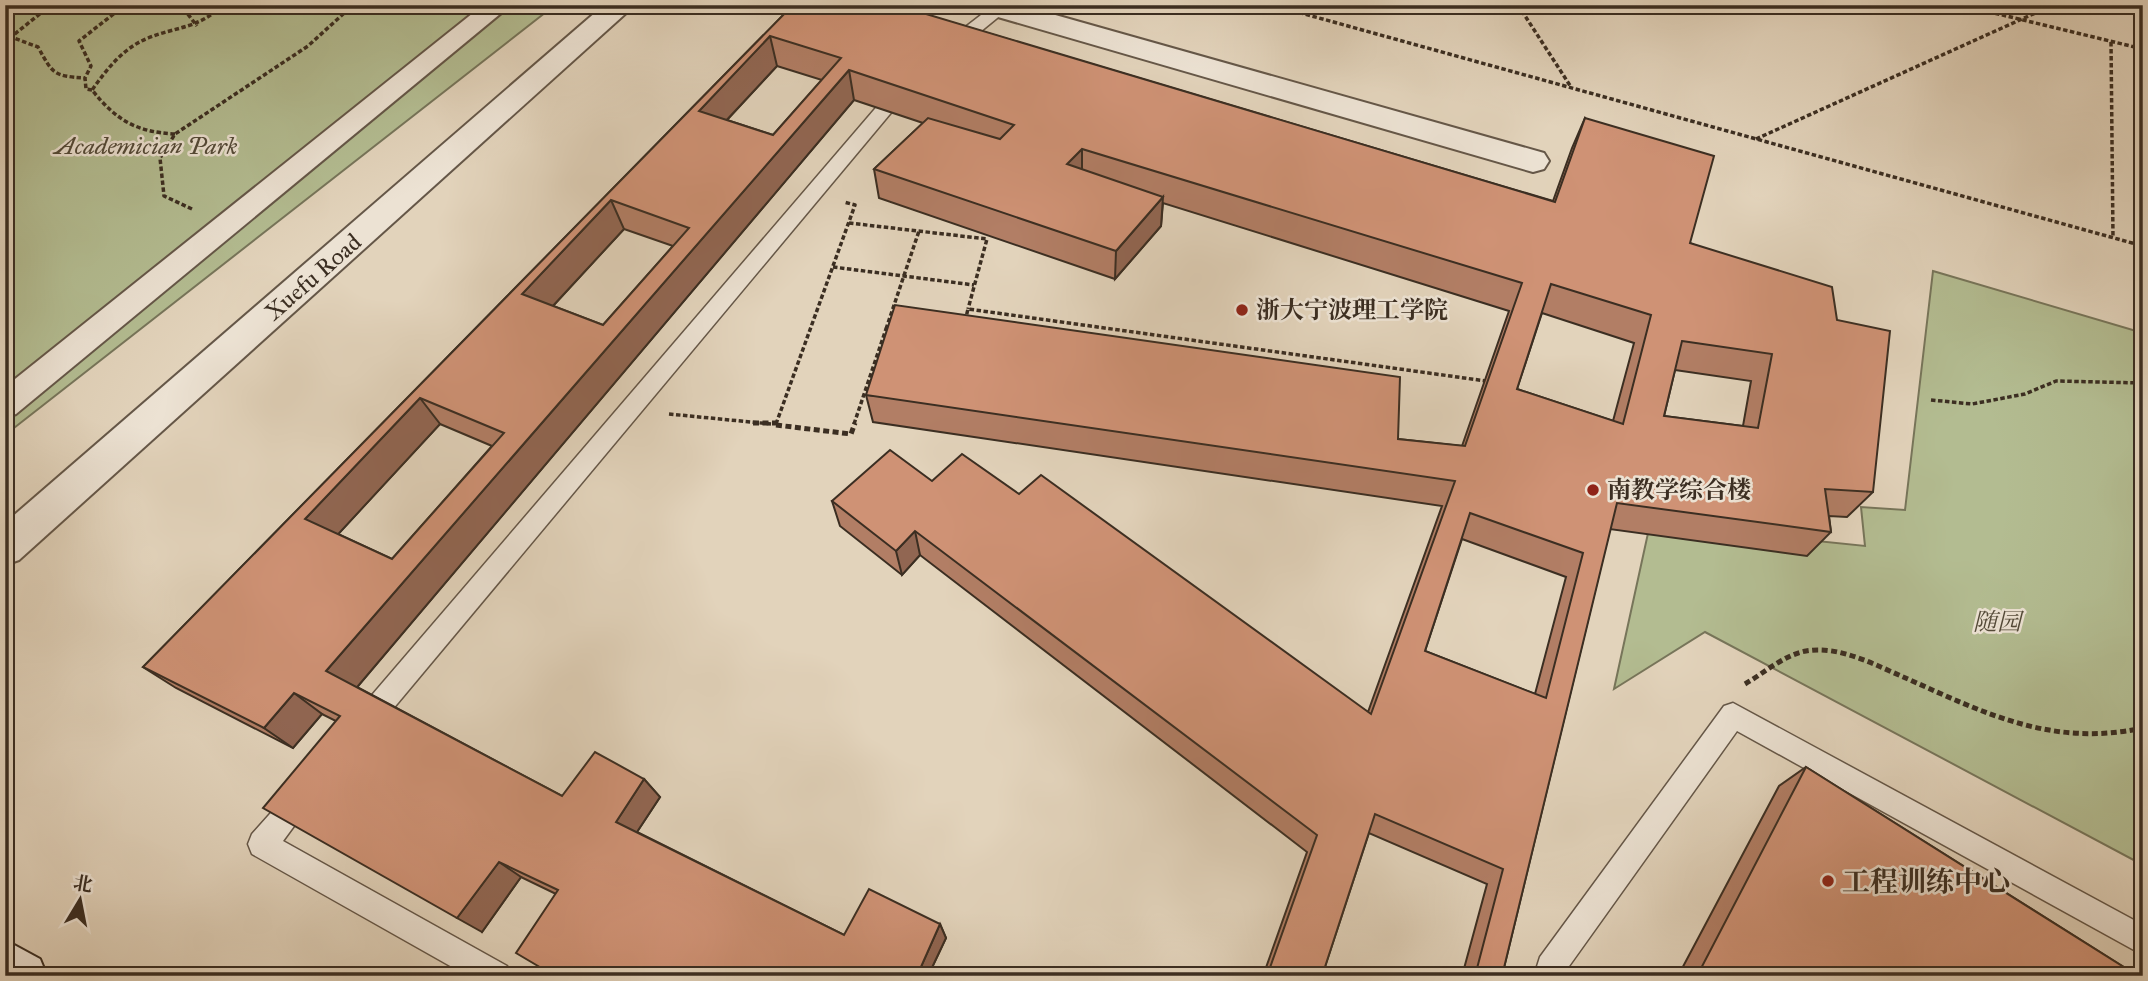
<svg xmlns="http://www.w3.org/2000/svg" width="2148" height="981" viewBox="0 0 2148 981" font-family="'IM FELL Great Primer','Noto Serif SC',serif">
<rect width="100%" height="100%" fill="#e2d3bb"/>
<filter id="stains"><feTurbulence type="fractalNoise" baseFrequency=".00286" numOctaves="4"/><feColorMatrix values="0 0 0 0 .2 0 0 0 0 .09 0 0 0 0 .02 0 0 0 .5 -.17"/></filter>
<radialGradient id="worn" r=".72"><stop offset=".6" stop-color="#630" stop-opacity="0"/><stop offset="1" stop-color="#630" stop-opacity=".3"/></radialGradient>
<g fill="#b3bc91" stroke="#77755a" stroke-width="2">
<polygon points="5,5 555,5 5,435"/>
<polygon points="1933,271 2143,333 2143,865 1705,632 1614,689 1650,524 1865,546 1861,507 1905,510"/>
</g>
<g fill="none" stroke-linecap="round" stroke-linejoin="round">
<g stroke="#655748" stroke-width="3">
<g id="service">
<polygon points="994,5 1013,5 958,50 946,50 943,46 946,42"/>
<polygon points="904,80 913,86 910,90 372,734 363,737 354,734 350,725 354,716 898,82"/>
<polygon points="1733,703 2143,925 2143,955 1737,731 1562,976 1534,976 1540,957 1724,706"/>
<polygon points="303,783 312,787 316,796 283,841 507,966 511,976 468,976 252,854 248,844 252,834 294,787"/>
</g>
</g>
<g stroke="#655748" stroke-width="4">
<polygon id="pedestrian" points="483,5 511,5 16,414 5,418 5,387"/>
</g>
<g stroke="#655748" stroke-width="4">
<polygon id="minor" points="989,5 1020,5 1544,153 1549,161 1544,169 1533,172 991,15 987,9"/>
</g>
<g stroke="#655748" stroke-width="4">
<polygon id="tertiary" points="604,5 635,5 19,560 5,565 5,523"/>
</g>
<g stroke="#3b2e22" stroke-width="4">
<polygon id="secondary" points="5,940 40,959 47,976 5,976"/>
</g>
<g stroke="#3b2e22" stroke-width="3.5" stroke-dasharray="4.5 2.5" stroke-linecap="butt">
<path d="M51,5L11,37L38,47C53,74 53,76 85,78"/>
<polyline points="127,5 147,13 187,13 197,26"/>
<polyline points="1272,5 2143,246"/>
<polyline points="1518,5 1571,87"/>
<polyline points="1961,5 2143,49"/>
<polyline points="150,11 162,5"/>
<polyline points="2111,42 2113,238"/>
<polyline points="92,90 86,89 85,78 91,66 79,41 125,5"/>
<path d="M175,134C136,132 116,120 92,90C107,69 123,48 148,38C175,27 201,28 222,5"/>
<polyline points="1756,139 2053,5"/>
<polyline points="192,209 164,196 160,158 175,134 308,46 353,5"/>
<polyline points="849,223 987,239 968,309"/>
<polyline points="833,267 974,285"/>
<polyline points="965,321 968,309 1486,381"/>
<polyline points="886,329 919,231"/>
<polyline points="1931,400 1972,404 2025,394 2056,381 2143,383"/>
<polyline points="669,414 771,424"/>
<polyline points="776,424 855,205 844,202"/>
<polyline points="854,424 886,329 891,329"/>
</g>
<g stroke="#3b2e22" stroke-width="5" stroke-dasharray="6 3.5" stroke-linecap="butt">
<polyline points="753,423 777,423"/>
<polyline points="776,425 851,434 855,423"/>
<path d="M1745,684C1764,673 1784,655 1806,651C1840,645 1877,666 1908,679C1988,715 2054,747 2143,728"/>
</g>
<use href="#service" fill="#ece2d3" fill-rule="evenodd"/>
<use href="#pedestrian" fill="#ece2d3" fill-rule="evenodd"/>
<use href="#minor" fill="#ece2d3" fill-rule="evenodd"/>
<use href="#tertiary" fill="#ece2d3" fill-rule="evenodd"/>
<use href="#secondary" fill="#ece2d3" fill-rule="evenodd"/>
</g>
<g fill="#b27e65" stroke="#3b2e22" stroke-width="2" fill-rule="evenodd">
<path d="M793,5L930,16L1553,201L1572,148L1585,118L1690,243L1837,320L1873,492L1847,517L1829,516L1831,532L1807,556L1610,529L1502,976H1462L1487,884L1369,833L1322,976H1263L1307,852L920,555L902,575L840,526L832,501L932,481L1019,494L1368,712L1442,506L873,422L866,395L1398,439L1462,446L1509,311L1163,203L1161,226L1115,279L879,198L874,169L923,123L854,100L357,687L562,796L644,779L660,797L637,832L844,935L940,924L946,938L929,974L556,894L521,877L482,932L336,721L322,714L293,748L176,688L143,667ZM777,66L822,80L773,135L727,120ZM624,229L673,246L603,325L553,306ZM1542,313L1634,343L1613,421L1517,389ZM1675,370L1751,381L1743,426L1664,416ZM440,424L492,446L392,559L338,534ZM1462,539L1566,577L1535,694L1425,651Z"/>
<polygon points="1806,767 2138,976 1678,976 1779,786"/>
</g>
<g fill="#916652" stroke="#3b2e22" stroke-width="2">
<polygon points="909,5 939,5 910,38 906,8"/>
<polygon points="770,36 777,66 708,140 699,111"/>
<polygon points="849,70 854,100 353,692 326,671"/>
<polygon points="1082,149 1082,178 1067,164"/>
<polygon points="1163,197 1161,226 1115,279 1116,251"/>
<polygon points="611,200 624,229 538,322 522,294"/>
<polygon points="420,398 440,424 330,543 305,519"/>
<polygon points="915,531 920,555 902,575 896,551"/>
<polygon points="294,693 322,714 293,748 264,728"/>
<polygon points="644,779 660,797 633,838 616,822"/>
<polygon points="499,862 521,877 482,932 457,918"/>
<polygon points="940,924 946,938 928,976 920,969"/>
</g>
<g fill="#cf9275" stroke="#3b2e22" stroke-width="2" fill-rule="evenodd">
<path d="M793,5H909L906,8L1555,202L1585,118L1714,156L1690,243L1832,287L1837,320L1890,331L1873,492L1825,489L1831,532L1617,503L1502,976H1475L1503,869L1375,814L1322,976H1267L1317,835L915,531L896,551L832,501L890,450L932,481L962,454L1019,494L1041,475L1371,714L1455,481L866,395L895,305L1400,377L1398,439L1465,446L1522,283L1082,149L1067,164L1163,197L1116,251L874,169L928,118L1000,139L1014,125L849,70L326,671L562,796L595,752L644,779L616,822L844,935L869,889L940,924L920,969L933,976H555L516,953L558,890L499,862L457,918L263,808L340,716L294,693L264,728L143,667ZM770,36L841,58L773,135L699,111ZM611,200L689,228L603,325L522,294ZM1551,284L1651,315L1623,424L1517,389ZM1682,341L1772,354L1758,428L1664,416ZM420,398L504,433L392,559L305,519ZM1470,513L1583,553L1546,698L1425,651Z"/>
<polygon points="1806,767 2138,976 1697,976"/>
</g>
<g fill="#8f2418" stroke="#ece2d3" stroke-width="2.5">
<circle cx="1242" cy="310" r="7"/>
<circle cx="1593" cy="490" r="7"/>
<circle cx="1828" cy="881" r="7"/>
</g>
<g text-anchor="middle" stroke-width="5" stroke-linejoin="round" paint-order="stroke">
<g font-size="24" font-style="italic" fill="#534a38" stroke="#ece2d3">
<text x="146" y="154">Academician Park</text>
<text x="1997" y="630">随园</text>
</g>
<g font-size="24" fill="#3b2e22" stroke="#ece2d3">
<text transform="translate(313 277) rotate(-41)" y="8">Xuefu Road</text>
</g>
<g font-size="24" font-weight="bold" fill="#3b2e22" stroke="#ece2d3" text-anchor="start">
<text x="1256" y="318">浙大宁波理工学院</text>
<text x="1607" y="498">南教学综合楼</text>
</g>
<g font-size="28" font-weight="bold" fill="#3b2e22" stroke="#ece2d3" text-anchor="start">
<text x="1842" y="891">工程训练中心</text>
</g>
</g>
<rect width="2148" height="981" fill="none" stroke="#e2d3bb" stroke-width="28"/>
<rect x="7" y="7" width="2134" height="967" fill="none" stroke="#3b2e22" stroke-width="3.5"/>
<rect x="14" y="14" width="2120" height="953" fill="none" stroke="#3b2e22" stroke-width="2"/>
<g transform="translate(80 900) rotate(10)" stroke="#ece2d3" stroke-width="5" paint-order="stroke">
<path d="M0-5L12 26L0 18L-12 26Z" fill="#3b2e22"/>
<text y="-10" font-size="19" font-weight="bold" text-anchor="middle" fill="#3b2e22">北</text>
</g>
<rect width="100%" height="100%" filter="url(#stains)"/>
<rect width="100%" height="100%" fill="url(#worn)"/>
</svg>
